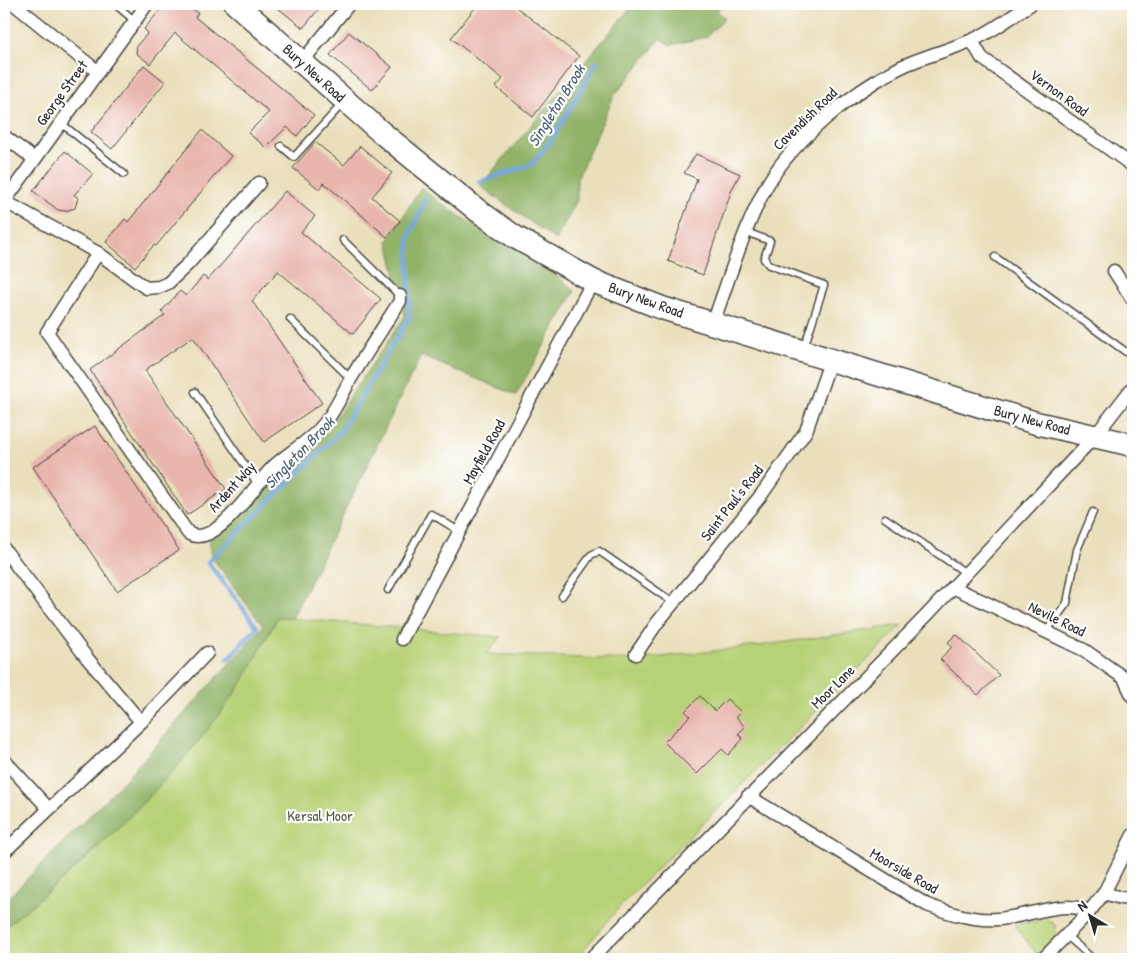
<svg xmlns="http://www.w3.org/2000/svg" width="1137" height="963" viewBox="0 0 1137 963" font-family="'Patrick Hand',sans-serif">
<rect width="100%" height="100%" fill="#fff"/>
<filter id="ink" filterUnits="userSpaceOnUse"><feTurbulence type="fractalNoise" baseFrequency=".02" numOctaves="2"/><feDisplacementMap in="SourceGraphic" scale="10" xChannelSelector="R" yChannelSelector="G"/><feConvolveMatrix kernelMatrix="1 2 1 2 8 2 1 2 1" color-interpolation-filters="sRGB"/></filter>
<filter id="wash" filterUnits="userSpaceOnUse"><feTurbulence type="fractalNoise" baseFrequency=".0096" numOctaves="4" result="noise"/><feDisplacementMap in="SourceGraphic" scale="20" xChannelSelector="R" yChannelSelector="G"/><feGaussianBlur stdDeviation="1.12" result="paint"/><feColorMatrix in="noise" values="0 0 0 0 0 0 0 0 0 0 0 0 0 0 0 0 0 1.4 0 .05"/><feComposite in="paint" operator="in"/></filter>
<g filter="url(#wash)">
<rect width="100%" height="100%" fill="#eadfbb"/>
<g fill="#b7d176" stroke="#717e50">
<polygon points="278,617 501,637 486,654 633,660 758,646 903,625 621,905 576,959 4,959 4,928 92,854 234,695"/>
<polygon points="1046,919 1055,925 1056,936 1038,956 1015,925"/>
</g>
<g fill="#91b367" stroke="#5e6f49">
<polygon points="634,4 724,4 717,11 725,18 706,37 670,45 661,38 614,96 577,179 577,200 556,240 480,186"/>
<path d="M421,187C467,229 531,249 575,291L516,395L421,356L292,618L278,617C263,643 250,672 233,696C168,787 90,858 4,928V902L124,781L263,626L211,556L208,539L330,426L405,316L388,241Z"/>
</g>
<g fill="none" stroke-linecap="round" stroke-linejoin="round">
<g stroke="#73a7e0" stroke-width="4.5">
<polyline points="479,182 531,165 551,141 597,62"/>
<polyline points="228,659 257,627 208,562 340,432 409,318 409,237 426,199"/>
</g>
</g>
<g id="blocks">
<g fill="#e8b6ac">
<polygon points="165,4 186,4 198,13 195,17 314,115 297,136 287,127 266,147 248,133 269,112 175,33 150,64 136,53 137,45 148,33 144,29"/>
<polygon points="273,4 323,4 303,28"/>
<polygon points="478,4 512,4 579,56 533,117 496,87 503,79 451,38"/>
<polygon points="349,32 392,67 372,90 330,55"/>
<polygon points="144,65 165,82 112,149 91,132"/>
<polygon points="202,130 231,156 156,246 154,245 135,267 106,242 125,219 128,222"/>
<polygon points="315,142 344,165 360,146 392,173 372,197 400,221 387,237 324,183 319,189 293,168"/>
<polygon points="65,151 93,174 74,195 78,198 75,208 65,211 58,210 33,191"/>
<polygon points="696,154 740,174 732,189 703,275 668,261 697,179 684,173"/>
<polygon points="285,191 315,216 301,232 381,299 353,334 278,271 252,301 322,403 264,442 193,337 145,370 226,489 187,515 90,370 165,315 161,312 180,291 186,296 203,276 208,280"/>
<polygon points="95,426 179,550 117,591 33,467"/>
<polygon points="956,634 999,675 978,695 940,659 952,647 948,642"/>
<polygon points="700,696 715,711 727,699 741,712 736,717 745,727 738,734 743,739 728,755 722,749 697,774 664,742 690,716 685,711"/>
</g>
</g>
</g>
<g filter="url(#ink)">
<use href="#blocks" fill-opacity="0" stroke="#484641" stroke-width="1"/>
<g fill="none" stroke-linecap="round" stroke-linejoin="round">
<g stroke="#484641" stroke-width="9">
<g id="lane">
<polyline points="115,4 135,21"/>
<polyline points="61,123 124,174"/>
<polyline points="281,146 294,157 343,103"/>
<polyline points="746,232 770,241 764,259 769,265 824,285 804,348"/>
<polyline points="343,240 400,296"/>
<polyline points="995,257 1133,357"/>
<polyline points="290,319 351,379"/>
<polyline points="195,392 257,483"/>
<polyline points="885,518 966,573"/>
<polyline points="388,590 431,514 459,531"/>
<polyline points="562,596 591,555 599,551 674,603"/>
<polyline points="1046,632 1067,603 1077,550 1093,512"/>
<polyline points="1066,935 1093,959"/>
</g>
</g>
<g stroke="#484641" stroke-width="15">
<g id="street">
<polyline points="14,4 97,71"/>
<polyline points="972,41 982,58 1133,166"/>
<polyline points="302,62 349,4"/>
<polyline points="4,136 34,159"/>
<polyline points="4,201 98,253 146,288 159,287 168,283 188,264 259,183"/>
<polyline points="4,202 147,4"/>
<path d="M98,253L47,332L188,533C215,551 255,484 272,468C288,452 310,442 324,424C335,411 343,393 351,378C367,352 384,326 400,301V296"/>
<polyline points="1114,271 1133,300"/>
<path d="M713,323C729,279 743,231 765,189C790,142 852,92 899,68C921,57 947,51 970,41C991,33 1012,16 1031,4"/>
<polyline points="4,549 87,658 141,722"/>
<polyline points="953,587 1084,650 1124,678 1133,697"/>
<polyline points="402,639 593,281"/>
<polyline points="636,654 657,623 762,494 806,431 831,359"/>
<polyline points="4,760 49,809"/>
<path d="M748,796L927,905C949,913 974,921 998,919C1023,918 1067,898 1089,912"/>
<polyline points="4,852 141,722 207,653"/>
<polyline points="1104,893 1121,898 1133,899"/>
<polyline points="591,959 926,616 1095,436 1133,387"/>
<polyline points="1043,959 1089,912 1104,893 1133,835"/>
</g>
</g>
<g stroke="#484641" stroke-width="25">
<polyline id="highway" points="236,4 382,133 477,210 515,237 593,281 662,308 1036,423 1133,445"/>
</g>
<use href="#lane" stroke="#fff" stroke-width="6"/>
<use href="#street" stroke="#fff" stroke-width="12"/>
<use href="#highway" stroke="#fff" stroke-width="22"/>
</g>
</g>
<g text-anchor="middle" stroke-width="4.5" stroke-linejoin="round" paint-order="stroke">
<g font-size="15" fill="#2b2b2b" stroke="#fff">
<text transform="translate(314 73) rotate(42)" y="5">Bury New Road</text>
<text transform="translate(62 93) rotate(-54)" y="5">George Street</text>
<text transform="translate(1059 93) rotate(36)" y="5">Vernon Road</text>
<text transform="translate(805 119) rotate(-44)" y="5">Cavendish Road</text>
<text transform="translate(646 300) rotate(20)" y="5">Bury New Road</text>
<text transform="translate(1032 420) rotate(15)" y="5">Bury New Road</text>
<text transform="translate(484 452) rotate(-61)" y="5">Mayfield Road</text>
<text transform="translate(232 487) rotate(-48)" y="5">Ardent Way</text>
<text transform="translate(732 503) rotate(-52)" y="5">Saint Paul's Road</text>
<text transform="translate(1057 619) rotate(26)" y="5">Nevile Road</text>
<text transform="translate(833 687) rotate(-45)" y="5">Moor Lane</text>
<text transform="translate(904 871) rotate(30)" y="5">Moorside Road</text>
</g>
<g font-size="15" fill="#555d42" stroke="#fff">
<text x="320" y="821">Kersal Moor</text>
</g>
<g font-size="16" font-style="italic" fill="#485d73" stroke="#fff">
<text transform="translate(556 105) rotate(-58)" y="6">Singleton Brook</text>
<text transform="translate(299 452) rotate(-46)" y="6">Singleton Brook</text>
</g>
</g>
<rect width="1137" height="963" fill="none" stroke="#fff" stroke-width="20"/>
<g transform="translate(1090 916) rotate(322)" stroke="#ffffff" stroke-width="4" paint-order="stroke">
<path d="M0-4L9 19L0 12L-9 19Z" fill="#2b2b2b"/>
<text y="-8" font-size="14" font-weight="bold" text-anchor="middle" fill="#2b2b2b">N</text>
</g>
</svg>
